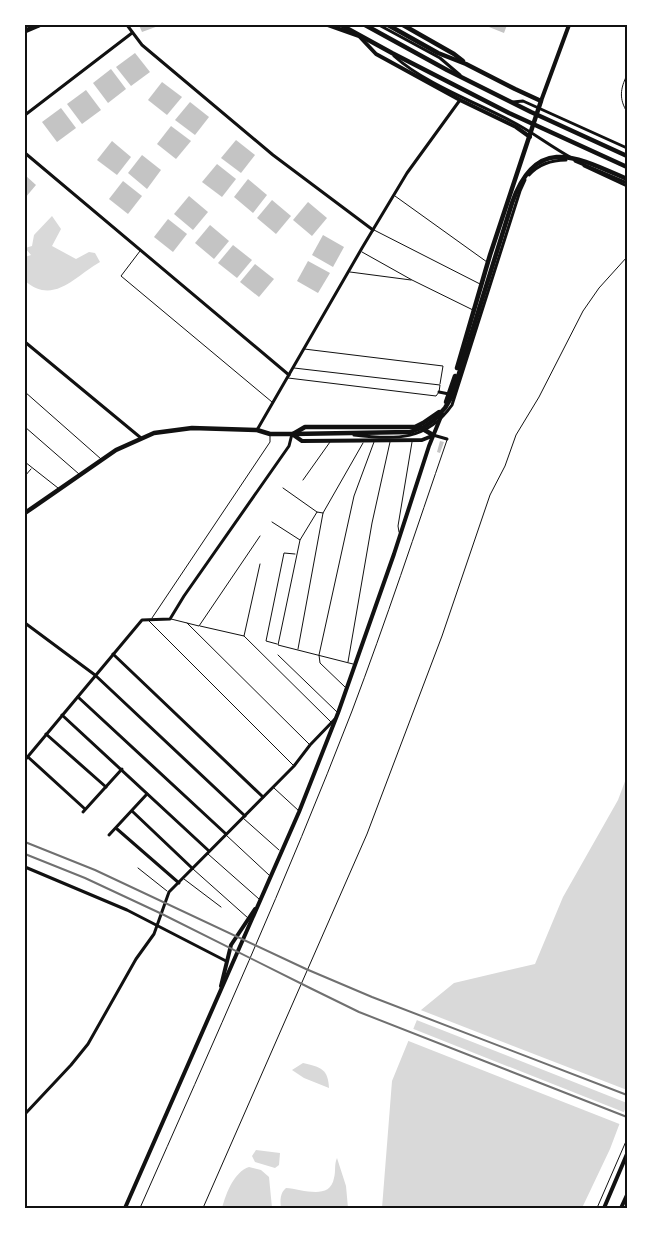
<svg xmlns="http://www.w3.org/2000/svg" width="652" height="1233" viewBox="0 0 652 1233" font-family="'Source Sans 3',sans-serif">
<rect width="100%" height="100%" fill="#fff"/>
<g fill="#d9d9d9">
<path d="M52,216L61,229L52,246L76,259L89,252L95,253L100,262C76,275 54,306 25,281V257L31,255L25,248L32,246L34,235Z"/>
<polygon points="627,776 627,1104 610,1149 582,1208 382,1208 392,1081 421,1010 454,983 535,964 563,897 618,800"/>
<path d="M303,1063C321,1067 328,1069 329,1088L304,1078L292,1070Z"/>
<polygon points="256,1150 280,1153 279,1165 275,1168 255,1162 252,1156"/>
<path d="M337,1158L346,1186L348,1208H281C280,1200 280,1193 286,1188C302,1189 330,1201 334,1178C336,1171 334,1165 337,1158Z"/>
<path d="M249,1167L261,1170L269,1177L272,1208H222C226,1193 234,1172 249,1167Z"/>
</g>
<g fill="#fff">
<polygon points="418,1009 627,1090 627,1103 414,1019"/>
<polygon points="411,1028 626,1113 622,1125 406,1040"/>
</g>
<g fill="#c4c4c4">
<polygon points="139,25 161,25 142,32"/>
<polygon points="484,25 507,25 504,33"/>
<polygon points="135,53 150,72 131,86 116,67"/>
<polygon points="111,69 126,89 108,103 93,83"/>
<polygon points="162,82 182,97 167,115 148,100"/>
<polygon points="86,90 101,110 82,124 67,104"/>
<polygon points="190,102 209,117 195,135 175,120"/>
<polygon points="61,108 76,128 57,142 42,122"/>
<polygon points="171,126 191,141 176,159 157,144"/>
<polygon points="236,140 255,155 241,173 221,158"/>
<polygon points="112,141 131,157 117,175 97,160"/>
<polygon points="142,155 161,170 147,189 128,173"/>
<polygon points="217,164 236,179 222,197 202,182"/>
<polygon points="25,175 36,185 25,198"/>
<polygon points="248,179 267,195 253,213 234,197"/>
<polygon points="123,181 142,196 128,214 109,199"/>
<polygon points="189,196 208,212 193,230 174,214"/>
<polygon points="272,200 291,216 276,234 257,218"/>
<polygon points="308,202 327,218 312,236 293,220"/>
<polygon points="168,219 187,234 173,252 154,237"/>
<polygon points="210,225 229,241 214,259 195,243"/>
<polygon points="323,235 344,247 333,267 312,255"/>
<polygon points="233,245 252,260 237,278 218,263"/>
<polygon points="308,261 330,273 318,293 297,281"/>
<polygon points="255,264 274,279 259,297 240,282"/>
<polygon points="440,441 444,442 440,453 437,452"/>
</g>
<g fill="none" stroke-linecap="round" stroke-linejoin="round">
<g stroke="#111" stroke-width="1">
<path d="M627,75C620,89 619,99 627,112"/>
<polyline points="203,1208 367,834 442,636 490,495 505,466 516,435 539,397 583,311 599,288 627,257"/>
<polyline points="597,1208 627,1139"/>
</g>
<g stroke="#111" stroke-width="1">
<polyline points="395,196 487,262"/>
<polyline points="374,230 480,284"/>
<polyline points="140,251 121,276 272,402"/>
<polyline points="362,252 412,280 473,310"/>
<polyline points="350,272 411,280"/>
<polyline points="304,349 443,366 440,384"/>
<polyline points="288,378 436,396 439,392 440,385 294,368"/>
<polyline points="25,392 101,459"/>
<polyline points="25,427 79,474"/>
<polyline points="25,462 58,488"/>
<polyline points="25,476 31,469"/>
<polyline points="303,480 330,442"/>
<polyline points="283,488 317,512"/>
<polyline points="272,522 300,540 317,512 323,513"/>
<polyline points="399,532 398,526 412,442"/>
<polyline points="300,540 278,645 353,664"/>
<polyline points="152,618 270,442 270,436"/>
<polyline points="171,619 199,626 260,536"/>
<polyline points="148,620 294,766"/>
<polyline points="187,623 310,745"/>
<polyline points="200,626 244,636 260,564"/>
<polyline points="244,636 331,722"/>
<polyline points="277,644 266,641 284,553 295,554"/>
<polyline points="298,649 323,513 363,443"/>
<polyline points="278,655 337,712"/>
<polyline points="348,662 372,523 390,442"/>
<polyline points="345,687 320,663 319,655 354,496 374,442"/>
<polyline points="274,788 299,811"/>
<polyline points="243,818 279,850"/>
<polyline points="226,835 269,875"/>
<polyline points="208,854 259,899"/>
<polyline points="138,868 167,891"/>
<polyline points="193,869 248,918"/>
<polyline points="184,879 221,907"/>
<path d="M140,1208C213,1043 287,879 352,711C386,621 416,530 447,440"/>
</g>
<g stroke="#111" stroke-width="3">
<polyline points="127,25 142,45 273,155 373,230"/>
<polyline points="379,25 440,58 460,75"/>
<path d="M394,56C424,83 475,102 511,121C531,131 550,146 570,157"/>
<polyline points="513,102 523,101 627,148"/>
<polyline points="25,115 132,33"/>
<polyline points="25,153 289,375"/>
<polyline points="575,161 627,183"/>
<polyline points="584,166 627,186"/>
<path d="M529,175C539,164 552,160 566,160"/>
<polyline points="25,342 141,438"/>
<polyline points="439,392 449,394"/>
<polyline points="257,430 362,248 407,173 460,100"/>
<path d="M354,435C395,440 427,441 452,405L520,191L525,180"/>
<polyline points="433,435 447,439"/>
<polyline points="25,623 95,675 245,816"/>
<polyline points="113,654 263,797"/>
<polyline points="78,697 226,834"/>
<polyline points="62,715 209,851"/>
<polyline points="46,734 106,787"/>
<polyline points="28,757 85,809"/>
<polyline points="25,760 142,620 170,619 184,596 289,446 292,434"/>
<polyline points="132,811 192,868"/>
<polyline points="83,812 122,769"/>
<polyline points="117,829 179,883"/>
<polyline points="109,835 147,794"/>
<polyline points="25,867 127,910 226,961"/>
<polyline points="25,1114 71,1065 88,1044 136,959 154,934 169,892 294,766 310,745 335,719"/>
</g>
<g stroke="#111" stroke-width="4">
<polyline points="328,25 359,36 376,54 460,100 516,127 530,137"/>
<polyline points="541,101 569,25"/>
<polyline points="292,434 302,441 422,440 432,436"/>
<polyline points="221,986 231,945 255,909"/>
<polyline points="125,1208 299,812 338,713 394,554 429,446 442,414"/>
<polyline points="604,1208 627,1154"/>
<polyline points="621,1208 627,1195"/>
</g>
<g stroke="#111" stroke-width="4.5">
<polyline points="341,25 392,53 509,113 627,167"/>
<polyline points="365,25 447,70 531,112 627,156"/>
<polyline points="388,25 438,53 466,64 515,89 541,101 490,255 457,368"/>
<polyline points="403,25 454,54 463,61"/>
<polyline points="446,402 455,376"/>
<polyline points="421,428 433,435"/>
<polyline points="293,434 305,427 415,427 423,423 439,412"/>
<path d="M25,513L116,450L154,433L192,428L257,430L270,434H292L410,432L424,427L434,420L445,408L452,396L512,203C536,134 577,157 627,179"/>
</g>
<polyline stroke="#111" stroke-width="5" points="25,31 39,25"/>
<g stroke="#707070" stroke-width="2">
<polyline points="25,842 95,870 306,969 372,997 627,1095"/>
<polyline points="25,854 85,878 162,914 310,988 359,1012 627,1117"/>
</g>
</g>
<rect width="652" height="1233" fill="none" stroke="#ffffff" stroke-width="52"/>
<rect x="26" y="26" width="600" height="1181" fill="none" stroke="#111" stroke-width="2"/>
</svg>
